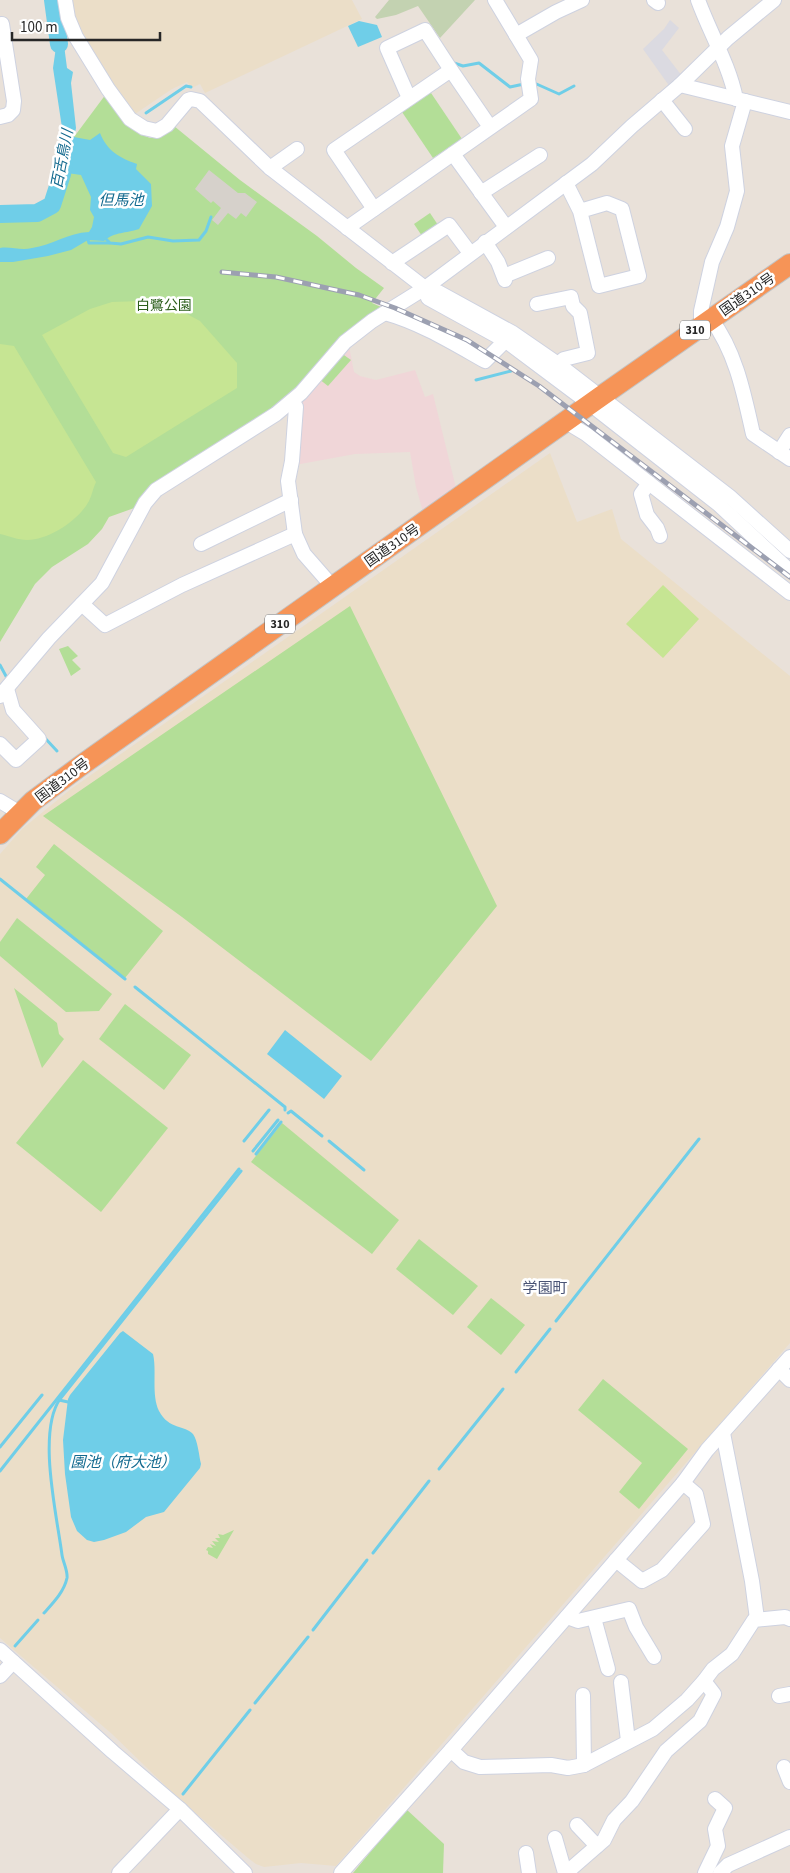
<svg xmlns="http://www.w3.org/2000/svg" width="790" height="1873" viewBox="0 0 790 1873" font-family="'Source Sans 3','Noto Sans JP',sans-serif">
<rect width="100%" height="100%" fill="#e9e1d9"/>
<polygon fill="#dbdae1" points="670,20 679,28 662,50 682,76 670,87 643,49 664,29"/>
<g fill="#ebdec8">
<polygon points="69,0 352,0 362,19 205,93 200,84 192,88 187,82 172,89 132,116 78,32"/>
<polygon points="550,453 577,522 612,509 621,539 790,676 790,1343 336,1866 301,1863 264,1867 256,1864 248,1858 179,1799 112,1734 0,1638 0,854 22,829 71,789"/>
</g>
<polygon fill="#f0d6d8" points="349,346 354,372 360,376 376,380 415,370 425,397 433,394 456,488 423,512 416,487 410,452 355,454 295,465 301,401"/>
<g fill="#b3de97">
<polygon points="429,90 462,139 433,158 400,109"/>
<path d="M106,94C114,105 139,140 154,138C162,137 169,131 174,126L240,180L317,236L356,268L384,288L372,303L381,307L333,346L286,399L137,507L109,517L102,529L88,544L52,567L35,584L0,642V218L37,217L55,207L66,173L74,137Z"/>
<polygon points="430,213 438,225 422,236 414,224"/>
<polygon points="341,353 351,360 328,386 319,379"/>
<polygon points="350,606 497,906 371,1061 182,917 43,816"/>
<polygon points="68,646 78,656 72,660 81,669 71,676 59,649"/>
<polygon points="54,844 163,931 125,978 26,899 45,875 36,867"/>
<polygon points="17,918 112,994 99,1011 66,1012 0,956 0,942"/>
<polygon points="14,988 57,1023 59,1034 64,1039 42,1068"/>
<polygon points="125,1004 191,1055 164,1090 99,1039"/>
<polygon points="83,1060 168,1128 101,1212 16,1143"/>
<polygon points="282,1123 399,1220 372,1254 251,1162"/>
<polygon points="419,1239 478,1286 453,1315 396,1269"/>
<polygon points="491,1298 525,1325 501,1355 467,1327"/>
<polygon points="603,1379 688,1449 639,1509 619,1492 642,1463 578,1410"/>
<polygon points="234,1530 217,1559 208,1554 208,1551 206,1550 208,1547 213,1548 210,1544 216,1546 212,1541 219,1542 215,1538 220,1538 218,1534 223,1535"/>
<polygon points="406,1809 444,1844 443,1873 353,1873"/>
</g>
<polygon fill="#c3d2b1" points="389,0 475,0 440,38 418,6 396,15 377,19 375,17"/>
<g fill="#c6e593">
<polygon points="142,301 170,305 200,321 237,363 237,388 126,457 113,453 42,335 90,309 112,302"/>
<path d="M0,344L14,346L96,482C93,488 92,495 89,501C79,520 49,540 27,540C18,540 9,536 0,534Z"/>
<polygon points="663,585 699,619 663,658 626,624"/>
</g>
<polygon fill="#d6d1cb" points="209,170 238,193 245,193 257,202 246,217 241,213 236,219 228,213 218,225 212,220 221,208 213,201 211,203 195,189"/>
<g fill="#6fcee8">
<polygon points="359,21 377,25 382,37 358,47 348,26"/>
<path d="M58,22L64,45L67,68L73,72L71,83L76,128L74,137L90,140L100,133C107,151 120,158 137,164L136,169L151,184L152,206L139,229C125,234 116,231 104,241L88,240L71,250L48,256L13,262H0V248C10,246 21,251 32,248C52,245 68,233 89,232L92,227L94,217L90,210L91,197L81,175L60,172L64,141L53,68L56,47L55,23Z"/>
<polygon points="285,1030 342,1076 324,1099 267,1054"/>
<path d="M123,1331L153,1354C157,1370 151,1395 159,1411C169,1430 185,1425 193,1434C198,1441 199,1456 201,1464L200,1468L164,1512L146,1517L126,1532L104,1540L94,1542L87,1540L77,1531L71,1517L65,1474L63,1440L68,1399L70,1395L120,1333Z"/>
</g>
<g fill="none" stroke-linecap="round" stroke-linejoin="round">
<g stroke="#6fcee8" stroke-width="3">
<polyline points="454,63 463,66 479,63 510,87 524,84"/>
<polyline points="532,82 559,94 574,86"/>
<polyline points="146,113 186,86 191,87"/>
<polyline points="106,239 110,243 121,244 148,237 173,241 199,240 206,231 211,217"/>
<polyline points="88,240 89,243 109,243"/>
<polyline points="476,380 511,371"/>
<polyline points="0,665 7,678"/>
<polyline points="44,737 57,751"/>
<polyline points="0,879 125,979"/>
<polyline points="135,987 285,1107 285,1110"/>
<polyline points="288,1113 291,1111 322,1136"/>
<polyline points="244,1141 269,1110"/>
<polyline points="329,1141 364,1170"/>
<polyline points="253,1151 278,1120"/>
<polyline points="256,1154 281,1122"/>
<polyline points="556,1321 699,1139"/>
<polyline points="516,1372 550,1329"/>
<polyline points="59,1400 68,1402"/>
<polyline points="0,1447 42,1395"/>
<polyline points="439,1469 503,1389"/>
<polyline points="0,1471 239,1169"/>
<polyline points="373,1553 429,1481"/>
<path d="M44,1613C53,1603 64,1592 67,1578C68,1571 63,1562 62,1555C57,1516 37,1432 60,1399L241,1171"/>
<polyline points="313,1630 367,1560"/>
<polyline points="15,1646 38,1620"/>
<polyline points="255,1703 308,1637"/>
<polyline points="183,1794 250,1710"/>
</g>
<g stroke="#6fcee8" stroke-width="18">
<polyline points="53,0 59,44"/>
<polyline points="0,214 37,213 52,205 62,174 66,149"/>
</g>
<g stroke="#ced2e0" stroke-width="16">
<g id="minor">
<polyline points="65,0 68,18 76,37 108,89 130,119 144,128 157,131 167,125 188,100 191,99 200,101 270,168 425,288 438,292 513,333 558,364 729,496 790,551"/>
<polyline points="654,0 658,3"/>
<path d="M698,0C710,33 729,64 736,99"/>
<polyline points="516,35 556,12 582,0"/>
<polyline points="680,85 790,112"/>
<polyline points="409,98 387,48 425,30 451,70"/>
<polyline points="662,100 685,129"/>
<polyline points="0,117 8,115 13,110 14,101 2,24"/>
<polyline points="453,154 506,227"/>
<polyline points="270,168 297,149"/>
<polyline points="566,183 580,211 599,286 639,276 622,209 607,203 580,211"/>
<polyline points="481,193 540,155"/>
<polyline points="374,209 334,150 451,70 490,127"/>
<polyline points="347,228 531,99 528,79 531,60 495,0"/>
<polyline points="485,242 498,262 505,280"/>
<polyline points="392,263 449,225 470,253"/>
<polyline points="504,276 548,258"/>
<polyline points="425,288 428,298 506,341 590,404 718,504 790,571"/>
<polyline points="537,304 571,297 573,306 580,313 588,353 564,359 558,364"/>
<path d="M385,313C421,323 453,343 485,361L512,334"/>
<path d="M711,319C736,352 744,394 753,434L790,459"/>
<polyline points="701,325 701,311 712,262 727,227 737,191 732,146 745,101"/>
<polyline points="292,401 296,407 292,461 288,481 295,534"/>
<polyline points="566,422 586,434 790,593"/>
<polyline points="779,452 790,435"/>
<polyline points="649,483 641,494 647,515 657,528 660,536"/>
<polyline points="201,544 291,500"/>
<polyline points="82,604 105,625 182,585 295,534 304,554 332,586"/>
<polyline points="0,696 49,638 102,583 145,503 156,490 276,414 301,393 345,342 372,321 425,288 592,164 632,126 680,85 728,38 774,0"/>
<polyline points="0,744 16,760 39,739 13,710 7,689"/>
<polyline points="0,801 20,813"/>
<polyline points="779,1369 790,1380"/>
<polyline points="723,1433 752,1581 757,1619"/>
<polyline points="616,1560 642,1581 662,1570 703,1524 696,1494 683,1483"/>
<polyline points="567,1617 578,1621 629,1609 636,1627 654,1657"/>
<polyline points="594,1618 608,1669"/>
<polyline points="0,1650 113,1752 180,1809 245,1873"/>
<polyline points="0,1676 13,1662"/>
<polyline points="621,1682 628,1741"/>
<polyline points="583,1695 584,1765"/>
<polyline points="779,1696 790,1694"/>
<polyline points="451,1750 464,1762 480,1767 551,1765 568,1768 584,1765 653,1729 687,1700 704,1681 713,1669 732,1654 754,1620 785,1617 790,1619"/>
<polyline points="784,1767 790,1782"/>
<polyline points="577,1825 597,1846"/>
<polyline points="555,1838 565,1873"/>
<polyline points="526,1853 529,1873"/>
<polyline points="119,1873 180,1809"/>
<polyline points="341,1873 451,1750 683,1483 707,1450 790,1357"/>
<polyline points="566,1873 604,1840 614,1820 632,1801 666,1751 700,1721 714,1694 704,1681"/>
<polyline points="705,1873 718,1846 715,1829 725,1808 715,1799"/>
<polyline points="720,1873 728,1865 790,1837"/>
</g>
</g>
<g stroke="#c3c3c3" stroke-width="22">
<polyline id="highway" points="0,834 33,801 83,764 600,397 790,264"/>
</g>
<use href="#minor" stroke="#fff" stroke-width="14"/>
<use href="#highway" stroke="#f69457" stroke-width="20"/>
<g stroke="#9ca0b1" stroke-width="5">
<polyline id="rail" points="222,272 276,277 359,295 395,308 467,340 539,386 790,577"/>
</g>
<use href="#rail" stroke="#fff" stroke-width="3" stroke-dasharray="9" stroke-linecap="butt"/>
</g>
<g text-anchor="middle" stroke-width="5" stroke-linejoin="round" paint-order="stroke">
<g fill="#fff" stroke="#686868" stroke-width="1">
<rect x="680" y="320.5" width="30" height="19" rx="4"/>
<rect x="265" y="614.5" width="30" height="19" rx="4"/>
</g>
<g font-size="12" font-weight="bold" fill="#272727">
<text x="695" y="334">310</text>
<text x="280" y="628">310</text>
</g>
<g font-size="14" fill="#272727" stroke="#fff">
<text transform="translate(747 294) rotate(-35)" y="5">国道310号</text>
<text transform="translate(392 545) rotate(-35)" y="5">国道310号</text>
<text transform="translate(62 780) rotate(-37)" y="5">国道310号</text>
</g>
<g font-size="14" fill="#2d5f1c" stroke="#fff">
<text x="164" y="310">白鷺公園</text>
</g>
<g font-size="15" font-style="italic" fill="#136a8f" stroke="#fff">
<text transform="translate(62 159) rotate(-79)" y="5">百舌鳥川</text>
<text x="121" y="205">但馬池</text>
<text x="123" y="1467">園池（府大池）</text>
</g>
<g font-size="15" fill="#4a5475" stroke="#fff">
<text x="545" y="1293">学園町</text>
</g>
</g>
<path d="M12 32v8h148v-8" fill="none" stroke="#272727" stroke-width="2.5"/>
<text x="20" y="32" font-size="15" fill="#272727" stroke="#ffffff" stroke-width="4" paint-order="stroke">100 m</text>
</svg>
